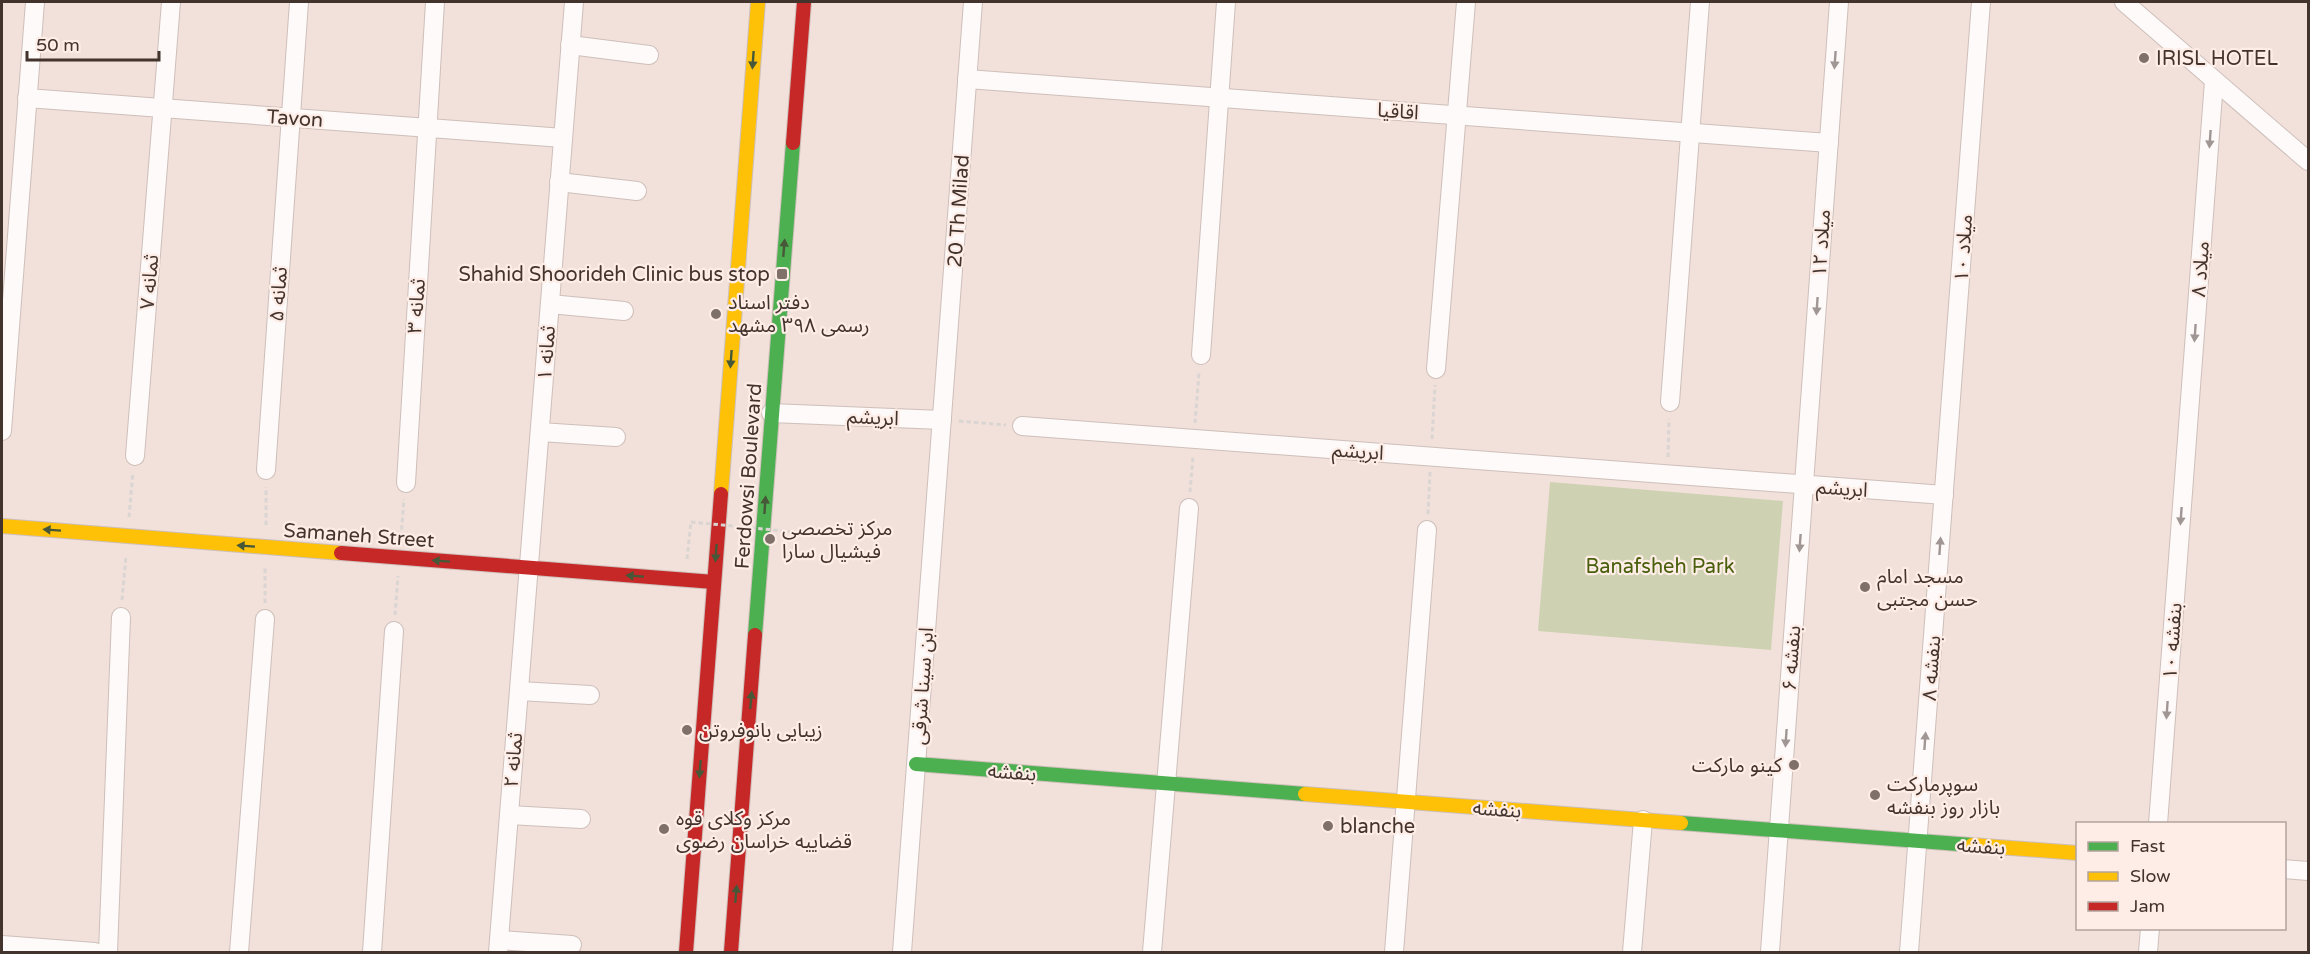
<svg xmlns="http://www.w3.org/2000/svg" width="2310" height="954" viewBox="0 0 2310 954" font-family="'Varela Round','Noto Sans Arabic',sans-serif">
<rect width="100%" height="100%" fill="#f2e1da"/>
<polygon fill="#cfd2b2" points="1550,482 1783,501 1771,650 1538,631"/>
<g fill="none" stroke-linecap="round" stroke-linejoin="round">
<g stroke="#cebfba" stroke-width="20">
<g id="street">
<polyline points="2124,2 2308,161"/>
<polyline points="570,45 649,55"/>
<polyline points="967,79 1829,143"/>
<polyline points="27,98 563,138"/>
<polyline points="559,182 637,191"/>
<polyline points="550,304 624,311"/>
<polyline points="1201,355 1226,2"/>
<polyline points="1436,369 1466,2"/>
<polyline points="1670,402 1700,2"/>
<polyline points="771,413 942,420"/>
<polyline points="1022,426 1944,495"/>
<polyline points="2,431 35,2"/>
<polyline points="540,432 616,437"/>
<polyline points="135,456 171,2"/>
<polyline points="266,470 299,2"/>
<polyline points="406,483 435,2"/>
<polyline points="519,691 590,695"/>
<polyline points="509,815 581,819"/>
<polyline points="2158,824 2214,81"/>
<polyline points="2284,869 2308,871"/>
<polyline points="499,940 572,945"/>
<polyline points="2,945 95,952"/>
<polyline points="108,952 121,617"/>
<polyline points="239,952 265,619"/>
<polyline points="372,952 394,631"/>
<polyline points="498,952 574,2"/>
<polyline points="902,952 973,2"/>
<polyline points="1152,952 1189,508"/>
<polyline points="1394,952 1427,530"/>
<polyline points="1632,952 1643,820"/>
<polyline points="1770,952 1839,2"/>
<polyline points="1909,952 1981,2"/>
<polyline points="2148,952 2150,928"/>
</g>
</g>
<g stroke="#cebfba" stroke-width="16">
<g id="fast">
<polyline points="755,635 793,143"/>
<polyline points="916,764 1305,794"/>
<polyline points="1681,823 1972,845"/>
</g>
</g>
<g stroke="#cebfba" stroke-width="16">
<g id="slow">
<polyline points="721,494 758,2"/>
<polyline points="2,526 341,553"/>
<polyline points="1305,794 1681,823"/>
<polyline points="1972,845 2078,853"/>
</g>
</g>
<g stroke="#cebfba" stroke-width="16">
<g id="jam">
<polyline points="793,143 804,2"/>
<polyline points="341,553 714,582"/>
<polyline points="686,952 721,494"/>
<polyline points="731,952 755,635"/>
</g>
</g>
<g stroke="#dad5d2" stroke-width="3" stroke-dasharray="4.5 3" stroke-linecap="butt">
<polyline points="959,421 1006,425"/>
<polyline points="1195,423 1199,373"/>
<polyline points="1432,439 1435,385"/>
<polyline points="1668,457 1669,419"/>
<polyline points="1190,492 1193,456"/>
<polyline points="1428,514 1430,472"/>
<polyline points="129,517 133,472"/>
<polyline points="266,525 266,487"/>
<polyline points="401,537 404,499"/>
<polyline points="785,554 793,555 795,532"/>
<polyline points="687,559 691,522"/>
<polyline points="122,600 126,556"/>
<polyline points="265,603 265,568"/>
<polyline points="395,615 398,576"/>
</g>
<use href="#street" stroke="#fdfaf9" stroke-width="18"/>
<use href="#fast" stroke="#4caf50" stroke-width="14"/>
<use href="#slow" stroke="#ffc107" stroke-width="14"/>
<use href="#jam" stroke="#c62828" stroke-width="14"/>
<polyline stroke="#dad5d2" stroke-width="3" stroke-dasharray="4.5 3" stroke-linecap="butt" points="691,522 795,532"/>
</g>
<defs><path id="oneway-solid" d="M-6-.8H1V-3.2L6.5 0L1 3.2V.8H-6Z" transform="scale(1.5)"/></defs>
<g fill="#465838">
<use href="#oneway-solid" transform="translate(753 60) rotate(94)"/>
<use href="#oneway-solid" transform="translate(784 248) rotate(-85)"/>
<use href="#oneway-solid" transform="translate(731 359) rotate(94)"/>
<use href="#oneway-solid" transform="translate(765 505) rotate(-86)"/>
<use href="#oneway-solid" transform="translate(52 530) rotate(-176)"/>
<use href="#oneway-solid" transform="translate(246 546) rotate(-176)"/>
<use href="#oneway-solid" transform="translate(716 553) rotate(94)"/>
<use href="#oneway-solid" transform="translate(441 561) rotate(-176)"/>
<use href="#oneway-solid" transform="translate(635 576) rotate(-176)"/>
<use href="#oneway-solid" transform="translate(751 700) rotate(-85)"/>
<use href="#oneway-solid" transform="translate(700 769) rotate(94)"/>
<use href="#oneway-solid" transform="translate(736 894) rotate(-85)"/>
</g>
<g fill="#a09693">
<use href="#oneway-solid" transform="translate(1835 60) rotate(94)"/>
<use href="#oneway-solid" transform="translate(2210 139) rotate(94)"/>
<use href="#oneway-solid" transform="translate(1817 306) rotate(94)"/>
<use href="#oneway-solid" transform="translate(2195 333) rotate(94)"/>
<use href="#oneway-solid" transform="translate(2181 516) rotate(94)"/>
<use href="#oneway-solid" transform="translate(1800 543) rotate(94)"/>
<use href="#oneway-solid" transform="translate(1940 546) rotate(-86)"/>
<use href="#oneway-solid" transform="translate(2167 710) rotate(94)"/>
<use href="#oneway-solid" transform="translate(1786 738) rotate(94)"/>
<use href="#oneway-solid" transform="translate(1925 741) rotate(-86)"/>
</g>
<g fill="#80706a" stroke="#feede7" stroke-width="2">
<circle cx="2144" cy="58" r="6"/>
<rect x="776" y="268" width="12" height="12" rx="3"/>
<circle cx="716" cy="314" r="6"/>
<circle cx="770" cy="539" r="6"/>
<circle cx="1865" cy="587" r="6"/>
<circle cx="687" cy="730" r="6"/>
<circle cx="1794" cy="765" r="6"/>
<circle cx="1875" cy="795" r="6"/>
<circle cx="1328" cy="826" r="6"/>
<circle cx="664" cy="829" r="6"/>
</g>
<g text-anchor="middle" stroke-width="4.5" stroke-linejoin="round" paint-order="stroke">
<g font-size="20" fill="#43332d" stroke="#feede7" text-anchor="start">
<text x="2156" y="65">IRISL HOTEL</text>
<text x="770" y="281" text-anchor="end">Shahid Shoorideh Clinic bus stop</text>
<text x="728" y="309">دفتر اسناد<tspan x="728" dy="23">رسمی ۳۹۸ مشهد</tspan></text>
<text x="782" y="535">مرکز تخصصی<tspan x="782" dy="23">فیشیال سارا</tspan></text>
<text x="1877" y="583">مسجد امام<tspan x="1877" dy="23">حسن مجتبی</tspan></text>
<text x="699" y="737">زیبایی بانوفروتن</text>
<text x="1782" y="772" text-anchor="end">کینو مارکت</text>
<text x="1887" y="791">سوپرمارکت<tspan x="1887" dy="23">بازار روز بنفشه</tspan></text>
<text x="676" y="825">مرکز وکلای قوه<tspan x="676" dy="23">قضاییه خراسان رضوی</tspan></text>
<text x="1340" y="833">blanche</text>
</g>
<g font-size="20" fill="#43332d" stroke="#feede7">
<text transform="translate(1398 111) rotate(4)" y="7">اقاقیا</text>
<text transform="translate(295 118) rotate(4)" y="7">Tavon</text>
<text transform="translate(958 211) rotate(-86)" y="7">20 Th Milad</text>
<text transform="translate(1821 243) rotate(-86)" y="7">میلاد ۱۲</text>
<text transform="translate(1963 248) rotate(-86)" y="7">میلاد ۱۰</text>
<text transform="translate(2200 269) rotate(-86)" y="7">میلاد ۸</text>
<text transform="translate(149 282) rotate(-85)" y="7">ثمانه ۷</text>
<text transform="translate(278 294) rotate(-86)" y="7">ثمانه ۵</text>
<text transform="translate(416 306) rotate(-86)" y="7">ثمانه ۳</text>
<text transform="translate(546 353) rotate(-86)" y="7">ثمانه ۱</text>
<text transform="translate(873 417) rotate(3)" y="7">ابریشم</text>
<text transform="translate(1358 451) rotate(4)" y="7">ابریشم</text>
<text transform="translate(748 476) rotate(-86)" y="7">Ferdowsi Boulevard</text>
<text transform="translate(1842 488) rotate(4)" y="7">ابریشم</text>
<text transform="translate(359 535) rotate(4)" y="7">Samaneh Street</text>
<text transform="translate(2172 641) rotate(-86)" y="7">بنفشه ۱۰</text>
<text transform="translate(1791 658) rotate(-86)" y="7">بنفشه ۶</text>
<text transform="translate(1931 668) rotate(-86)" y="7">بنفشه ۸</text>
<text transform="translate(922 686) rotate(-86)" y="7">ابن سینا شرقی</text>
<text transform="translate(513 760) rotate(-85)" y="7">ثمانه ۲</text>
<text transform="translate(1012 772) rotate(4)" y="7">بنفشه</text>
<text transform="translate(1497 809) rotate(4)" y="7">بنفشه</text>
<text transform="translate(1981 846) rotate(4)" y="7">بنفشه</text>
</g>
<g font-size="20" fill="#495f0b" stroke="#feede7">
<text x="1660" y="573">Banafsheh Park</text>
</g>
</g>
<rect width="2310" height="954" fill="none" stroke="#43332d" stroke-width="6"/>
<rect x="2076" y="822" width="210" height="108" fill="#feede7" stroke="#b3a39d" stroke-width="1.5"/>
<rect x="2088" y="842" width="30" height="9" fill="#4caf50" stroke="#b3a39d" stroke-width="1.5"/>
<text x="2130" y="852" font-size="18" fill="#43332d">Fast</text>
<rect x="2088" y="872" width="30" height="9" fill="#ffc107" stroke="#b3a39d" stroke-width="1.5"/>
<text x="2130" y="882" font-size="18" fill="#43332d">Slow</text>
<rect x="2088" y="902" width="30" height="9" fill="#c62828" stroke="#b3a39d" stroke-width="1.5"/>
<text x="2130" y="912" font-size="18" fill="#43332d">Jam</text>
<path d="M27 51v9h132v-9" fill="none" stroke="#43332d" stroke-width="3"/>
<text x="36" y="51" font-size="18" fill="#43332d" stroke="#feede7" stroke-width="4.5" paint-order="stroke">50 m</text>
</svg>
